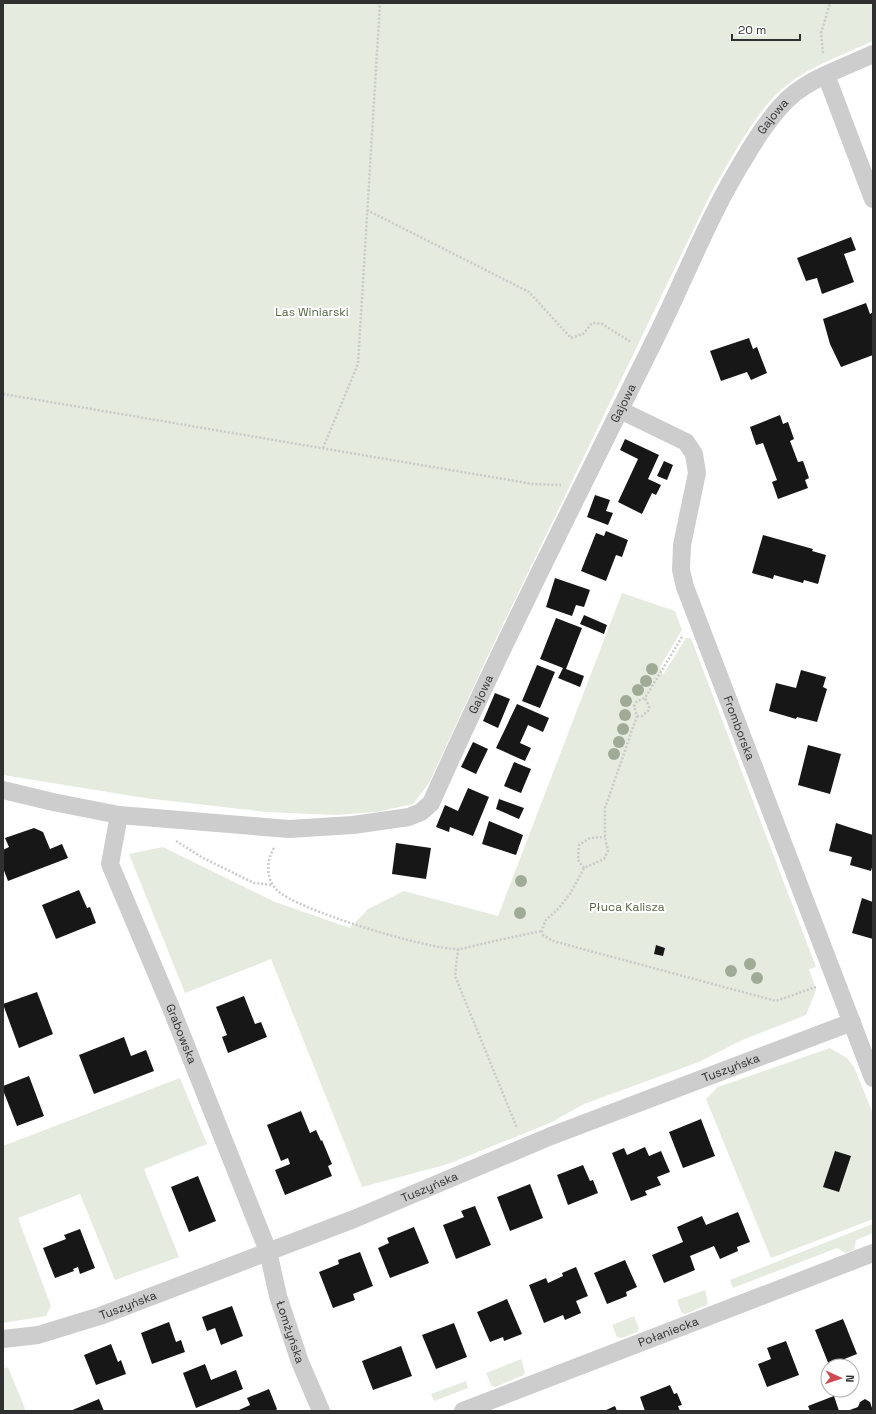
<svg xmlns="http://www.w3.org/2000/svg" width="876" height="1414" viewBox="0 0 876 1414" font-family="'Space Grotesk',sans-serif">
<rect width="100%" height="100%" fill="#fff"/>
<g fill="#e5ebdf">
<path d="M3,3H873V41C845,54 813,65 788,84C756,109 733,156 712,191L492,647L429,783L413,804L376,812L336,815L267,812L145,798L3,775Z"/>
<polygon points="622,593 675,611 682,630 660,667 663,675 686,638 691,638 816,967 809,969 816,990 806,1015 740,1041 699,1062 584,1104 550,1123 448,1164 362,1187 271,959 185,993 129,854 163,847 275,902 350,928 368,909 404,891 498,916"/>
<polygon points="830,1048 847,1058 854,1067 873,1114 873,1219 771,1258 706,1099 718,1087"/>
<polygon points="180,1078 207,1144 144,1169 179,1257 115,1280 80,1194 18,1218 51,1306 46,1316 3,1323 3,1146"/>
<polygon points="873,1224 873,1233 856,1240 854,1250 846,1253 837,1248 733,1288 730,1280"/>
<polygon points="705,1290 708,1302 707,1305 685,1314 681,1312 677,1300"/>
<polygon points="634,1316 639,1328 637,1332 622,1338 617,1337 612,1325"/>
<polygon points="521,1359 525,1372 524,1375 495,1387 491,1385 486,1373"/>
<polygon points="8,1367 26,1411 3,1411 3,1369"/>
<polygon points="466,1381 468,1388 434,1401 431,1394"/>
</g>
<g fill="#171717">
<polygon points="851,237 856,250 844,254 854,282 822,294 817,278 806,281 797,258"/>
<polygon points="866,303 870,314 873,312 873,355 841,367 830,344 823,319"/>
<polygon points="749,338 753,349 757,347 767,373 751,380 747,372 721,381 710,351"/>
<polygon points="780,415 783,424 788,422 794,439 790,441 798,462 803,461 809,478 805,480 808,488 778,499 772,482 777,480 763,443 756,445 750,427"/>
<polygon points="625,439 659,455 648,479 661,485 656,495 652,493 642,514 618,502 638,459 620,450"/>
<polygon points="664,461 673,465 667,480 657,476"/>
<polygon points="595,495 610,500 606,511 613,513 608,525 587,517"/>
<polygon points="606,531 628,540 622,557 616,555 606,581 581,571 596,533 604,536"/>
<polygon points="763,535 813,549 812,551 826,555 818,584 804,580 803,583 774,575 773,579 752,573"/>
<polygon points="555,578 590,590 584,607 576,605 572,616 546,607"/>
<polygon points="584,615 607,625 604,634 580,624"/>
<polygon points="556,618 582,628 566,669 584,676 580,687 558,678 563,668 540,659"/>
<polygon points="537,665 555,672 540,708 522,701"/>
<polygon points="801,670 826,677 823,687 827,689 817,722 797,717 796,719 769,711 776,683 796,688"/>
<polygon points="495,693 510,699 498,728 483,721"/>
<polygon points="517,704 549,718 543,732 528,725 520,743 531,748 525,761 496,748"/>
<polygon points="473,742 488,749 476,774 461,767"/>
<polygon points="808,745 841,754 830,794 798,785"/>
<polygon points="514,762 531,769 521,793 504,786"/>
<polygon points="468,788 489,797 473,836 450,827 449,832 436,827 445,805 458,811"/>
<polygon points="499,799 524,808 519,819 496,809"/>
<polygon points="489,821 523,835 516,855 482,844"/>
<polygon points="836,823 873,835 873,864 871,871 850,865 852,857 829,851"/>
<polygon points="34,828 43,832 50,849 62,844 68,858 8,881 3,868 3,850 9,847 5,838"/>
<polygon points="396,843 431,848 426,879 392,874"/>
<polygon points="79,890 87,908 90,907 96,923 56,939 42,905"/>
<polygon points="862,898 873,902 873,939 852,933"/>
<polygon points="656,945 665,948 663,956 654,954"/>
<polygon points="37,992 53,1034 19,1048 3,1004"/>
<polygon points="244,996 255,1024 261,1022 267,1037 228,1053 222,1037 227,1035 216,1007"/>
<polygon points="124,1037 131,1056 146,1050 154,1071 94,1094 79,1055"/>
<polygon points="29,1076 44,1116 17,1126 3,1090 3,1086"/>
<polygon points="301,1111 310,1133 316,1130 321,1141 322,1140 332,1164 328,1166 332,1176 285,1195 275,1170 290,1164 288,1158 281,1161 267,1125"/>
<polygon points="701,1119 715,1156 683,1168 669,1132"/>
<polygon points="645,1147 649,1156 661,1151 670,1172 657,1177 661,1185 645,1191 647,1195 631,1201 612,1153 624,1148 627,1155"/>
<polygon points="835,1151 851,1156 839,1192 823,1187"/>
<polygon points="583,1165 590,1181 593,1180 598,1193 568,1205 557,1175"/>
<polygon points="198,1176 216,1221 189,1232 171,1187"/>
<polygon points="530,1184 543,1218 510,1231 497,1197"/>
<polygon points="475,1206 491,1245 456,1259 443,1225 464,1217 461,1211"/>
<polygon points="738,1212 750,1242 737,1247 738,1251 720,1259 714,1246 690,1256 695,1270 664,1283 652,1255 683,1242 677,1227 702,1216 706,1225"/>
<polygon points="414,1227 429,1263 390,1278 378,1248 389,1243 387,1238"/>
<polygon points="80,1229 95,1268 80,1274 78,1267 73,1269 74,1271 55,1278 43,1248 66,1239 64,1235"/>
<polygon points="360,1252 373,1286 353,1294 355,1300 333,1308 319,1272 339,1264 338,1260"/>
<polygon points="625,1260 637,1287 626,1292 627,1296 607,1304 594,1273"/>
<polygon points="576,1267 588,1296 576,1301 581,1313 565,1320 563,1315 544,1323 529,1285 546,1278 548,1283 563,1276 562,1273"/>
<polygon points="507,1299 522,1334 504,1341 503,1337 490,1342 477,1312"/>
<polygon points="232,1306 243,1336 221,1345 215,1328 207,1331 202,1317"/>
<polygon points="843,1319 857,1354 829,1365 815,1330"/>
<polygon points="169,1322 176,1342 181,1340 185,1352 152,1364 141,1333"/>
<polygon points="454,1323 467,1357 436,1369 422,1335"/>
<polygon points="786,1341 799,1375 767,1387 758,1364 771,1359 767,1348"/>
<polygon points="111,1344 118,1362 121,1360 126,1374 96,1385 84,1355"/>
<polygon points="401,1346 412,1376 373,1390 362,1361"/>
<polygon points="205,1364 211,1380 236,1370 243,1389 196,1408 183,1373"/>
<polygon points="670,1385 674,1394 677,1393 682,1405 678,1406 680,1411 645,1411 640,1397"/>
<polygon points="269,1389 277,1409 275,1411 239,1411 239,1410 250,1405 247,1398"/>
<polygon points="834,1396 839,1411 810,1411 808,1406"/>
<polygon points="99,1399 104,1411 70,1411"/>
<polygon points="865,1399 870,1402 873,1411 847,1411 858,1407 860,1402"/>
<polygon points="615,1406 617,1411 604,1411"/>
</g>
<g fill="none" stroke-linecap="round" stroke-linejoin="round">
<g stroke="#cacaca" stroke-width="2.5" stroke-dasharray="2 2" stroke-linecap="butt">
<polyline points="823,53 821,33 830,3"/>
<polyline points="367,210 529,292 571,338 583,334 592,323 602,324 631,342"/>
<polyline points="3,394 533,484 561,485"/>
<polyline points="323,448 358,364 380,3"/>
<polyline points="682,637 645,698 637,701 634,706 637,716 605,808 605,837 608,851 604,859 584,868 570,894 559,908 545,921 542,931 543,935 553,941 776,1001 816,987"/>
<polyline points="637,716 642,716 648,711 649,707 645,698"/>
<polyline points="176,841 203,858 254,883 272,885"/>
<path d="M274,848C266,861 266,880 277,890C296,910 430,950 458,949C466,949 475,945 482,944C502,939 522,935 542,931"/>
<polyline points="584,868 578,860 579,845 590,838 605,837"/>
<polyline points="458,949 455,976 517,1128"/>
</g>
<g stroke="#cdcdcd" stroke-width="18">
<polyline points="826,75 873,199"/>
<path id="s1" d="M620,410L686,442L694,454L697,473L682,545L681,570L685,587L873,1078"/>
<path id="s2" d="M3,790L53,802L119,815L289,829L353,825L409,817L421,812L431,803C502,644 581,489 658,333C685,278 707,221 738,169C751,147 764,125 781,106C805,79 841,69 873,54"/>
<path id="s3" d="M119,815L110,864L171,1008L268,1251L278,1296L300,1362L321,1411"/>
<path id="s4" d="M3,1339L38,1335L100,1316L354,1219L551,1136L852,1022"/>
<path id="s5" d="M463,1411L873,1253"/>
</g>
</g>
<g fill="#a0ab97">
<circle cx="652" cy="669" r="6"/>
<circle cx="646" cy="681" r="6"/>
<circle cx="638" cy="690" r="6"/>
<circle cx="626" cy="701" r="6"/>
<circle cx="625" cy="715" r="6"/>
<circle cx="623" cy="729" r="6"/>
<circle cx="619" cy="742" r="6"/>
<circle cx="614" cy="754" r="6"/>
<circle cx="521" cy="881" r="6"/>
<circle cx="520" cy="913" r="6"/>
<circle cx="750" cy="964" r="6"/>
<circle cx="731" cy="971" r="6"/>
<circle cx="757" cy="978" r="6"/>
</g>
<g text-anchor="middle" stroke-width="4" stroke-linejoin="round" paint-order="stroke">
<g font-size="12" fill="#303030" stroke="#fff">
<text dy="4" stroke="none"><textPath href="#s2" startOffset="1204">Gajowa</textPath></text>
<text dy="4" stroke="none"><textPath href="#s2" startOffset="880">Gajowa</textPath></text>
<text dy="4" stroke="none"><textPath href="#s2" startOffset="556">Gajowa</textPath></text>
<text dy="4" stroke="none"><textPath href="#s1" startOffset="374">Fromborska</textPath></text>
<text dy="4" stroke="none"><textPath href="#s3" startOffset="234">Grabowska</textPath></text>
<text dy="4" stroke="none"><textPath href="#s4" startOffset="778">Tuszyńska</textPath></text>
<text dy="4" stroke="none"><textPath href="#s4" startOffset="454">Tuszyńska</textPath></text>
<text dy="4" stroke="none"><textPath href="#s4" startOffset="130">Tuszyńska</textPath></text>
<text dy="4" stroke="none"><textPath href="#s3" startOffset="552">Łomżyńska</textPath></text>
<text dy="4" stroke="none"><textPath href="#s5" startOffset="220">Połaniecka</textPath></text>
</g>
<g font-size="12" fill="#526642" stroke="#fff">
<text x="312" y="316">Las Winiarski</text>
<text x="627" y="911">Płuca Kalisza</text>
</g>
</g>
<rect width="876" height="1414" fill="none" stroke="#303030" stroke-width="8"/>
<g transform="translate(840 1378) rotate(93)"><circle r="19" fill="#ffffff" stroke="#acacac"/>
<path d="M0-3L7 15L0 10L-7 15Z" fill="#cf494f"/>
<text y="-6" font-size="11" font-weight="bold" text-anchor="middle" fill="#303030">N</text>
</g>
<path d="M732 34v6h68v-6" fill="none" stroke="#303030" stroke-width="2"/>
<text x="738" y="34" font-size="12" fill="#303030" stroke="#ffffff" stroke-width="3" paint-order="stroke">20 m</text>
</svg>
